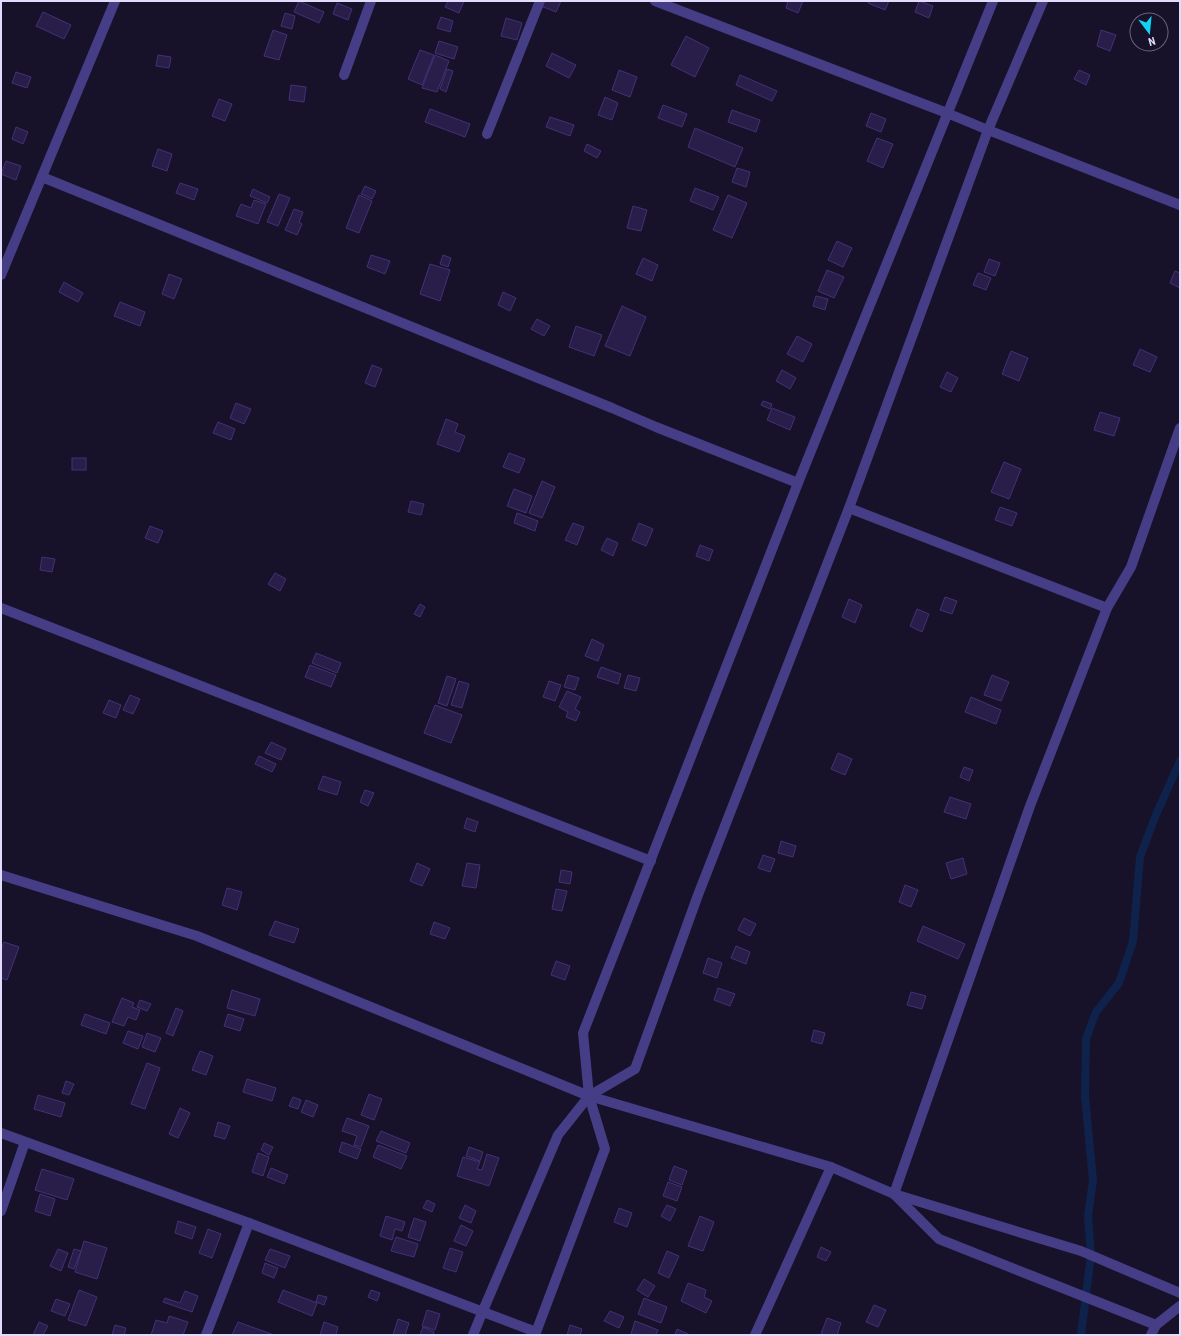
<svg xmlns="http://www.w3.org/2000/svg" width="1181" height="1336" viewBox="0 0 1181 1336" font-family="'Roboto Condensed',sans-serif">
<rect width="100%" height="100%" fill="#17122a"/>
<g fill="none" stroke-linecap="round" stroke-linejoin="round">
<polyline stroke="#0f224c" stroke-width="8" points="1081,1335 1091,1255 1088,1216 1093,1180 1085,1097 1086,1039 1096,1012 1119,983 1133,941 1140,857 1155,817 1180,761"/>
</g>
<g fill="#291e4a" stroke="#423176">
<polygon points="299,1 324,12 319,23 294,12"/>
<polygon points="448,1 464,1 459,13 445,7"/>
<polygon points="543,1 561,1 556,12 541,6"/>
<polygon points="788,1 803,1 798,13 786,8"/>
<polygon points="869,1 889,1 885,10 868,3"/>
<polygon points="919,1 933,6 929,18 915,12"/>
<polygon points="337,3 352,9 348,20 333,14"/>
<polygon points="43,12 71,25 64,39 36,26"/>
<polygon points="285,13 295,16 292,29 281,26"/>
<polygon points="441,17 453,21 450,32 437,28"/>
<polygon points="506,18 522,23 517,40 501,36"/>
<polygon points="273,30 287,35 279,60 264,56"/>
<polygon points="1101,30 1116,35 1110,51 1097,46"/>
<polygon points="686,36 709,48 695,77 671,65"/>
<polygon points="439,41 458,47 454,59 435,53"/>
<polygon points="420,50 434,55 422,85 408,79"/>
<polygon points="552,53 576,65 569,78 546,66"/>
<polygon points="158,55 171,57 169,68 156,66"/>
<polygon points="435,55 449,61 437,92 422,88"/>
<polygon points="447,69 453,71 446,92 440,89"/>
<polygon points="619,70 637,77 630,97 612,90"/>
<polygon points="1079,70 1090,75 1086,85 1074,79"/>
<polygon points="16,72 31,77 27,88 12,83"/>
<polygon points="740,75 777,91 772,101 736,85"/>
<polygon points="291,85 306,87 304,102 289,100"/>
<polygon points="605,97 618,103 612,120 598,115"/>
<polygon points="219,99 232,104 225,121 212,116"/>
<polygon points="663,105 687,114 682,127 658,118"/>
<polygon points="430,109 470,124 465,137 425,122"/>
<polygon points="732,110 760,120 756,132 728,122"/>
<polygon points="871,113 886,119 881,132 866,126"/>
<polygon points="550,117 574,125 570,136 546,127"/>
<polygon points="16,127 28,132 23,144 12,139"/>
<polygon points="695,128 743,148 735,167 688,147"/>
<polygon points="877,138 893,144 883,168 867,161"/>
<polygon points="587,144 601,151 597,158 584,151"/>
<polygon points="158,149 172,154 167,171 152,166"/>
<polygon points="6,161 21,166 16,180 1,174"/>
<polygon points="737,168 750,172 746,187 732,182"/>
<polygon points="180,183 198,189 194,200 176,193"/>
<polygon points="365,186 376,191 372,199 361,194"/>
<polygon points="695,188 719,197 713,210 690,201"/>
<polygon points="253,189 270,197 267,203 250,196"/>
<polygon points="279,194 290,198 278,226 267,222"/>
<polygon points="359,195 372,201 359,233 346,228"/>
<polygon points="728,195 747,203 732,238 713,230"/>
<polygon points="254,200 266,204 258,224 236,216 241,204 251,208"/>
<polygon points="633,206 647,210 641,231 627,228"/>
<polygon points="294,209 303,212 299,222 302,224 297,235 285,230"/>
<polygon points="837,241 852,248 843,267 828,260"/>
<polygon points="371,255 390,261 385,274 367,267"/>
<polygon points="443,255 451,258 448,267 440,264"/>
<polygon points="643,258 658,265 652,281 636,274"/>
<polygon points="989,259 1000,263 995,276 984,272"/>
<polygon points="430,264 450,270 440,301 420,294"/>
<polygon points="827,270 844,277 834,298 818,291"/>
<polygon points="1175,271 1180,273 1180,288 1170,283"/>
<polygon points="978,273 991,278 986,290 973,285"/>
<polygon points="169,274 182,279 174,299 162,294"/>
<polygon points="64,282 83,293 78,302 59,292"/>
<polygon points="503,292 516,298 510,311 498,305"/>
<polygon points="816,296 828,299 825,310 813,306"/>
<polygon points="120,302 145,312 140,326 114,316"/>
<polygon points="622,306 646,317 630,356 605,346"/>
<polygon points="537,319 550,326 544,336 531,329"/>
<polygon points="576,326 602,335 594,356 569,347"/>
<polygon points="797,336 812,344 803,362 787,354"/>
<polygon points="1140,349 1157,357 1150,372 1133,365"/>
<polygon points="1011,351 1028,358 1019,381 1002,374"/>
<polygon points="372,365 382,369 375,387 365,383"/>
<polygon points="782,370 796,378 790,389 776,381"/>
<polygon points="947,372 958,378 951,392 940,387"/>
<polygon points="763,401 772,404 770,409 761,405"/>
<polygon points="236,403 251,409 244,424 230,418"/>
<polygon points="772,408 795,417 790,430 767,420"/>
<polygon points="1100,412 1120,418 1114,436 1094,430"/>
<polygon points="446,419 458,424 455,432 465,436 459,452 437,444"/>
<polygon points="218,422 235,429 231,440 213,433"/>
<polygon points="509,453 525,459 519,473 503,467"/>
<rect x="72" y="458" width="14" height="12"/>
<polygon points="1004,462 1021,469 1009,499 991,492"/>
<polygon points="542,481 555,487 542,518 529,513"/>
<polygon points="514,489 532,496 526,513 507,506"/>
<polygon points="411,501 424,504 421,515 408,512"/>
<polygon points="1000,507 1017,513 1012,526 995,520"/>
<polygon points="517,513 538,521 535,531 514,523"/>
<polygon points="573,523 584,527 577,545 565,540"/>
<polygon points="639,523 653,529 646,546 632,540"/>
<polygon points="150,526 163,531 158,543 145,538"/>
<polygon points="607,538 618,543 613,556 601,550"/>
<polygon points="700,545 713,550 709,561 696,556"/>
<polygon points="42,557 55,559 52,572 40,570"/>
<polygon points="275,573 286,579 280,591 268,584"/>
<polygon points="945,597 957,601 952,614 940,610"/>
<polygon points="849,599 862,605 855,623 842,617"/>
<polygon points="420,604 425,607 420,617 414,614"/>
<polygon points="917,609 929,614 922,632 910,626"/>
<polygon points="592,639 604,645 598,661 585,656"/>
<polygon points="316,653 341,663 337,673 312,663"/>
<polygon points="310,665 336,675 331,687 305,677"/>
<polygon points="601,667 621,674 618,684 597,677"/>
<polygon points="568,675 579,678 575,690 564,687"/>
<polygon points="628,675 640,678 636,691 624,688"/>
<polygon points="992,675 1009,682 1001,701 984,695"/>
<polygon points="447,676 456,679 447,706 438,703"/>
<polygon points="459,681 469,684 462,708 451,705"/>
<polygon points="549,681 561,685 555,701 543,697"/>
<polygon points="567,691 581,697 575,709 580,712 576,721 566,717 568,712 559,707"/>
<polygon points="130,695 140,699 133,714 123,710"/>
<polygon points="971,697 1001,710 996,724 965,712"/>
<polygon points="109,700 121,705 116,718 103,713"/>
<polygon points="435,705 462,715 451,743 424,733"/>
<polygon points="271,742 286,749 281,760 265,753"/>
<polygon points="838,753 852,759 845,775 831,769"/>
<polygon points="259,756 276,764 272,772 255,764"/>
<polygon points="964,767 973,770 969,781 960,777"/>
<polygon points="323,776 341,782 337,795 318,789"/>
<polygon points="365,790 374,793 368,806 360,802"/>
<polygon points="950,797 971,804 966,819 944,812"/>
<polygon points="467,818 478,822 475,832 464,828"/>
<polygon points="781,841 796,846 793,857 778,853"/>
<polygon points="763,855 775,859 770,872 758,868"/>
<polygon points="963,858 967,874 951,879 946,863"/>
<polygon points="417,863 430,869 422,886 410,881"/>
<polygon points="467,863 480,865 476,888 462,886"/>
<polygon points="561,870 572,872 570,884 559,882"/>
<polygon points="905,885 918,890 911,907 899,902"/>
<polygon points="227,888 242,892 237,910 222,905"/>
<polygon points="556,889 567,891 562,911 552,909"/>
<polygon points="744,918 756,924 750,936 738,930"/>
<polygon points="275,921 299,929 294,943 269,935"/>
<polygon points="434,922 450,928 445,939 430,934"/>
<polygon points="923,926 965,944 958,959 917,941"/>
<polygon points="4,942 19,947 7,980 1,978 1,950"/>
<polygon points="736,946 750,952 746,964 731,958"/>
<polygon points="708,958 722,963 717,978 703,973"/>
<polygon points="556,961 570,966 565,980 551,975"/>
<polygon points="718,988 735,994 730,1006 714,1000"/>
<polygon points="232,990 260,999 255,1016 227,1008"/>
<polygon points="911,992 926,996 922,1009 907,1005"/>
<polygon points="122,998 134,1003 132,1007 140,1010 136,1020 128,1017 124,1026 112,1022"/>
<polygon points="140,1000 151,1004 147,1011 137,1007"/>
<polygon points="176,1008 183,1011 173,1036 166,1033"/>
<polygon points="85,1014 110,1023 106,1034 81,1025"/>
<polygon points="228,1014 244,1019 240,1031 224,1026"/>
<polygon points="814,1030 825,1033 822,1044 811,1041"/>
<polygon points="128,1031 143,1036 138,1049 123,1043"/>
<polygon points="147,1033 161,1038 155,1052 142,1047"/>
<polygon points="200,1051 213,1056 206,1075 192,1070"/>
<polygon points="147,1063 160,1068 145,1109 131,1104"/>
<polygon points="247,1079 276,1088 272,1101 243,1092"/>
<polygon points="66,1081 74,1084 69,1095 62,1093"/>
<polygon points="369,1094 382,1099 374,1120 361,1115"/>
<polygon points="38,1095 65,1103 61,1117 34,1109"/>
<polygon points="293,1097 301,1100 298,1109 289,1106"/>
<polygon points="306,1100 318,1105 313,1117 301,1112"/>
<polygon points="180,1108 190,1113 178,1138 169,1134"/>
<polygon points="347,1118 369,1126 361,1147 354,1145 357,1136 342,1131"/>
<polygon points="218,1122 230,1126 225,1139 214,1136"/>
<polygon points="381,1131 410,1143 406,1153 376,1141"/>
<polygon points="342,1142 361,1149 357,1159 339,1152"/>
<polygon points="264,1143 273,1147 269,1155 261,1150"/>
<polygon points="378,1145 407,1156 401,1169 373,1157"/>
<polygon points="469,1147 483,1152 480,1161 466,1156"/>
<polygon points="258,1153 269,1157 263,1176 252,1172"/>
<polygon points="487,1154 499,1158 489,1186 457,1176 463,1157 480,1162 477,1169 482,1170"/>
<polygon points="674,1166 687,1171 682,1185 669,1180"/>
<polygon points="271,1168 288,1175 284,1184 267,1177"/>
<polygon points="42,1169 74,1179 67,1200 35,1190"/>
<polygon points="668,1182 682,1187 677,1201 663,1196"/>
<polygon points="40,1194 55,1199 50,1216 35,1211"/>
<polygon points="427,1200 435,1204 432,1212 423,1208"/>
<polygon points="465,1205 476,1211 471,1223 459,1218"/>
<polygon points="667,1205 676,1209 670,1221 661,1216"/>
<polygon points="619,1208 632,1213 627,1227 614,1222"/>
<polygon points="386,1216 405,1222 402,1231 395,1229 392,1240 380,1236"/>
<polygon points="700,1216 714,1222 703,1251 688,1246"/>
<polygon points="414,1218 426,1222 420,1241 408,1237"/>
<polygon points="178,1221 196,1227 192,1239 175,1233"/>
<polygon points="461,1225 473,1231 466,1246 454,1241"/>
<polygon points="208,1229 221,1234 212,1258 199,1253"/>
<polygon points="396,1237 418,1244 414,1257 391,1251"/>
<polygon points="84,1241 107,1248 97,1279 75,1272"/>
<polygon points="821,1247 831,1252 826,1261 817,1257"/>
<polygon points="450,1248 463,1252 456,1272 443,1268"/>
<polygon points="58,1249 68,1253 61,1271 50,1266"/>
<polygon points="74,1249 81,1251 74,1269 68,1267"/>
<polygon points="270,1249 290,1256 285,1268 265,1260"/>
<polygon points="667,1251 679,1256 669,1278 658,1273"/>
<polygon points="265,1263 278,1268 274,1278 262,1273"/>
<polygon points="644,1279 655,1286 648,1297 637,1290"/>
<polygon points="688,1283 706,1290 704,1297 712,1301 706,1313 681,1301"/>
<polygon points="79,1290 97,1297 86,1326 68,1320"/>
<polygon points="283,1290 317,1303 312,1316 278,1302"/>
<polygon points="371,1290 380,1293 377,1301 368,1297"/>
<polygon points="185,1291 198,1296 192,1312 163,1302 165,1298 180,1303"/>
<polygon points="318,1295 327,1297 324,1305 316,1302"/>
<polygon points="644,1298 667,1307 661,1323 638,1314"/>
<polygon points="56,1299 70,1304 65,1316 51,1311"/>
<polygon points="874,1305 886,1310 878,1327 866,1322"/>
<polygon points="427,1310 440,1314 435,1330 422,1326"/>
<polygon points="610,1311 624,1317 619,1328 604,1321"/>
<polygon points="169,1316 188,1322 183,1335 151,1335 156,1320 167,1323"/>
<polygon points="827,1318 841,1323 837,1335 825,1335 821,1334"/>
<polygon points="398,1319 409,1323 405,1335 393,1335"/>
<polygon points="635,1321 658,1330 656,1335 631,1334"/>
<polygon points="39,1322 48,1326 43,1335 33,1335"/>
<polygon points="238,1322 274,1335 232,1335"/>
<polygon points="324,1322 338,1327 336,1335 320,1335"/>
<polygon points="115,1325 126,1328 124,1335 112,1335"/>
<polygon points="570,1325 582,1329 580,1335 567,1335"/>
<polygon points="423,1327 434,1332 433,1335 420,1335"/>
<polygon points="677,1329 690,1335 675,1335"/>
</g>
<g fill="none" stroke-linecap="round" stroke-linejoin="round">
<g stroke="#453e87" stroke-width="10">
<polyline points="487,134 540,1"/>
<polyline points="894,1194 939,1239 1156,1325"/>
<polyline points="1151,1335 1156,1325 1180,1306"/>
</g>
<g stroke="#453e87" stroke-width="10">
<polyline points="655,1 947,113 988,130 1180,205"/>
<polyline points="344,75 371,1"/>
<polyline points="42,177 612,408 656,427 798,483"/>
<polyline points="1,275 115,1"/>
<polyline points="849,508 1107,608"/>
<polyline points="1,608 651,861"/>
<polyline points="1,875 197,936 589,1096 831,1167 894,1194 1081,1251 1180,1293"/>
<polyline points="1,1133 249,1223 536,1332"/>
<polyline points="894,1194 1030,806 1107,608 1131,567 1180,428"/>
<polyline points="1,1211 25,1142"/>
<polyline points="206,1335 249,1223"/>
<polyline points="473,1335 482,1313 558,1135 589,1096 635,1069 698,895 849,508 988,130 1043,1"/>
<polyline points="535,1335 605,1149 589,1096 583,1033 798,483 993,1"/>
<polyline points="755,1335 831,1167"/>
</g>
</g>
<rect width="1181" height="1336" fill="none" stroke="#e1dcfe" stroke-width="4"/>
<g transform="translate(1149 32) rotate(164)"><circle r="19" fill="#17122a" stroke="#68637f"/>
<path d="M0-3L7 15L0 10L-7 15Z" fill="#0ed5f7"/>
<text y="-6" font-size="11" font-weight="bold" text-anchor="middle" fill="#e1dcfe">N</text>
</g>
</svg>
